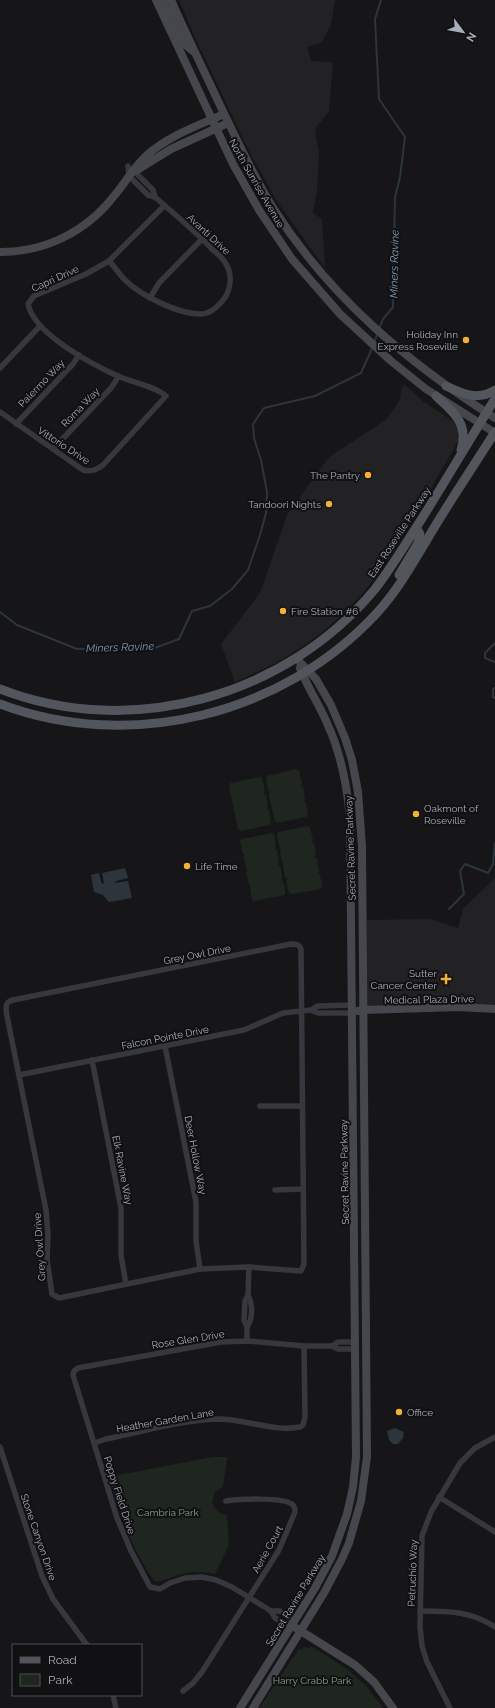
<svg xmlns="http://www.w3.org/2000/svg" width="495" height="1708" viewBox="0 0 495 1708" font-family="Raleway,sans-serif">
<rect width="100%" height="100%" fill="#161618"/>
<g fill="#222225">
<polygon points="179,0 335,0 331,25 321,43 307,47 311,61 333,62 329,111 315,129 319,154 317,191 313,213 322,219 325,268 278,203 250,153 197,42"/>
<polygon points="404,384 424,402 453,421 458,427 459,440 393,553 363,593 341,616 321,633 302,647 276,663 235,682 221,644 260,593 287,515 329,457 387,419 400,399 401,390"/>
<polygon points="495,878 495,1005 367,1006 367,920 430,919 458,928 463,909"/>
</g>
<g fill="#1e261f">
<polygon points="297,769 299,771 302,783 300,786 303,787 305,799 304,801 306,803 308,815 306,817 277,823 275,822 272,810 273,807 271,806 269,794 270,792 268,790 266,778 267,776"/>
<polygon points="260,777 262,778 265,791 263,793 266,795 268,806 267,809 269,810 271,822 270,825 241,831 238,829 229,786 230,783"/>
<polygon points="308,826 310,827 313,840 311,842 314,843 316,855 314,857 317,859 319,871 318,873 320,875 322,886 321,889 291,894 289,893 286,881 288,879 285,877 283,865 284,863 282,862 280,850 281,848 279,846 277,834 278,832"/>
<path d="M272,833L274,834L276,846L275,849L277,850L279,862L278,864L280,866L282,877L281,879C284,882 286,891 285,895L254,901L252,900L250,888L251,886L249,884L246,872L248,870L246,869L244,857L245,855L243,853L240,841L242,839Z"/>
<path d="M212,1457H227L223,1487L215,1492L212,1502C214,1510 219,1514 227,1515L229,1545L215,1574C204,1572 193,1571 183,1574C174,1575 163,1583 155,1581C150,1576 146,1569 143,1563C127,1536 118,1507 109,1477Z"/>
<polygon points="311,1646 347,1669 366,1686 383,1708 259,1708 299,1649 301,1650 305,1647 310,1648"/>
</g>
<g fill="#2c353c">
<polygon points="125,868 128,878 116,881 115,883 128,881 132,898 109,902 103,895 94,892 91,875 99,873 101,882 103,884 104,883 102,873"/>
<polygon points="395,1428 404,1432 403,1438 398,1444 393,1444 389,1440 387,1431"/>
</g>
<g fill="none" stroke-linecap="round" stroke-linejoin="round">
<g stroke="#2c353c" stroke-width="2">
<polyline points="379,329 383,319 393,307 395,197 400,177 405,137 379,99 375,19 381,0"/>
<polyline points="374,342 378,333"/>
<polyline points="0,612 17,625 77,649 155,648 179,639 192,611 210,606 232,589 248,570 260,535 266,513 267,492 261,460 254,438 253,424 264,408 315,396 361,373 373,346"/>
<polyline points="495,643 485,653 485,658 495,662"/>
<polyline points="495,688 493,689 493,697 495,698"/>
<polyline points="449,909 464,894 460,871 465,864 488,873 493,864 495,843"/>
</g>
<g stroke="#37383d" stroke-width="5.5">
<polyline points="132,169 153,190 155,197"/>
<path d="M109,261C115,267 119,274 125,280C141,296 180,315 202,314C212,313 221,304 226,296C231,286 232,274 226,264C223,258 217,253 212,249C194,230 174,214 155,197L148,195L129,176L128,166"/>
<polyline points="150,298 159,283 202,239"/>
<polyline points="0,368 40,326"/>
<path d="M0,412L83,470C91,472 96,470 103,465L166,396C154,386 135,383 120,377C93,365 34,334 28,304L34,296L86,274L109,261L164,206"/>
<polyline points="16,424 73,364 79,355"/>
<polyline points="53,449 111,388 119,376"/>
<path d="M291,944C296,944 299,944 301,949L304,1264L301,1271L249,1267L200,1269L59,1298L52,1294L47,1260L48,1235L46,1210L7,1016C6,1009 4,1002 13,1000Z"/>
<polyline points="311,1010 318,1013 352,1013"/>
<polyline points="165,1046 196,1202 196,1241 200,1269"/>
<polyline points="92,1060 121,1208 121,1255 126,1284"/>
<polyline points="19,1075 244,1030 283,1013 311,1010 318,1006 352,1005"/>
<polyline points="260,1106 302,1106"/>
<polyline points="275,1190 303,1189"/>
<path d="M247,1327C253,1318 253,1305 248,1295"/>
<polyline points="247,1341 247,1327 244,1320 245,1301 248,1295 249,1267"/>
<polyline points="332,1346 338,1349 356,1349"/>
<path d="M94,1443L106,1439C141,1432 186,1419 221,1419C247,1420 275,1432 300,1427L303,1425L305,1417L304,1346"/>
<polyline points="0,1447 42,1576 53,1599 87,1645"/>
<polyline points="439,1497 495,1532"/>
<polyline points="271,1611 280,1611 294,1623"/>
<path d="M420,1611C448,1611 471,1611 495,1627"/>
<polyline points="291,1626 275,1618 271,1611 232,1587 216,1580 202,1577 185,1578 170,1583 160,1589 150,1587 131,1551 117,1518 73,1375 74,1371 78,1368 221,1342 247,1341 304,1346 332,1346 338,1342 355,1342"/>
<path d="M183,1691L193,1683L202,1672L279,1550L295,1512C295,1509 295,1506 292,1504C281,1497 240,1499 226,1501"/>
<polyline points="113,1695 116,1708"/>
<polyline points="450,1708 427,1662 422,1646 420,1627 422,1536 431,1512 460,1463 475,1448 495,1437"/>
</g>
<g stroke="#45474d" stroke-width="8">
<polyline points="156,0 233,164 259,210 292,259 340,314 391,361 426,389 495,433"/>
<polyline points="164,0 184,44 194,52"/>
<path d="M171,0C186,34 202,67 218,101C236,138 253,176 275,211C331,298 408,363 495,418"/>
<polyline points="137,170 171,149 228,123"/>
<path d="M0,252C45,252 86,232 114,196C125,183 134,167 146,156C166,137 199,125 224,114"/>
<polyline points="358,1011 363,1010 459,1007 495,1009"/>
<polyline points="296,1628 355,1665 374,1682 393,1708"/>
<path d="M240,1708L315,1588L332,1556L347,1514L353,1487L356,1457L350,818C347,785 341,753 327,723C319,704 307,687 300,668"/>
<polyline points="253,1708 324,1593 342,1559 349,1543 361,1501 367,1457 362,846 358,792 352,760 345,738 331,705 316,679 296,658"/>
</g>
<g stroke="#53555c" stroke-width="9">
<path d="M446,386C463,394 478,401 495,390"/>
<path d="M436,396C454,412 469,424 461,450"/>
<polyline points="399,575 418,543 420,534 416,528"/>
<path d="M0,689C130,740 286,697 375,589C392,567 406,543 421,520C446,480 470,439 495,399"/>
<path d="M0,704C130,753 282,715 376,614C397,591 412,565 428,538C449,502 473,467 495,432"/>
</g>
</g>
<g fill="#f2b134" stroke="#111113" stroke-width="1.5">
<circle cx="466" cy="340" r="4"/>
<circle cx="368" cy="475" r="4"/>
<circle cx="329" cy="504" r="4"/>
<circle cx="283" cy="611" r="4"/>
<circle cx="416" cy="814" r="4"/>
<circle cx="187" cy="866" r="4"/>
<path d="M444 973h4v4h4v4h-4v4h-4v-4h-4v-4h4z"/>
<circle cx="399" cy="1412" r="4"/>
</g>
<g text-anchor="middle" stroke-width="4" stroke-linejoin="round" paint-order="stroke">
<g font-size="10" fill="#a8adb8" stroke="#111113">
<text transform="translate(257 183) rotate(60)" y="4">North Sunrise Avenue</text>
<text transform="translate(209 234) rotate(43)" y="4">Avanti Drive</text>
<text transform="translate(55 278) rotate(-24)" y="4">Capri Drive</text>
<text transform="translate(41 383) rotate(-46)" y="4">Palermo Way</text>
<text transform="translate(80 407) rotate(-46)" y="4">Roma Way</text>
<text transform="translate(64 445) rotate(33)" y="4">Vittorio Drive</text>
<text transform="translate(399 532) rotate(-57)" y="4">East Roseville Parkway</text>
<text transform="translate(350 848) rotate(-92)" y="4">Secret Ravine Parkway</text>
<text transform="translate(197 954) rotate(-11)" y="4">Grey Owl Drive</text>
<text transform="translate(429 999) rotate(-1)" y="4">Medical Plaza Drive</text>
<text transform="translate(165 1037) rotate(-11)" y="4">Falcon Pointe Drive</text>
<text transform="translate(196 1155) rotate(79)" y="4">Deer Hollow Way</text>
<text transform="translate(123 1170) rotate(79)" y="4">Elk Ravine Way</text>
<text transform="translate(344 1172) rotate(-91)" y="4">Secret Ravine Parkway</text>
<text transform="translate(39 1247) rotate(-94)" y="4">Grey Owl Drive</text>
<text transform="translate(188 1339) rotate(-9)" y="4">Rose Glen Drive</text>
<text transform="translate(165 1420) rotate(-10)" y="4">Heather Garden Lane</text>
<text transform="translate(120 1495) rotate(72)" y="4">Poppy Field Drive</text>
<text transform="translate(39 1537) rotate(71)" y="4">Stone Canyon Drive</text>
<text transform="translate(267 1549) rotate(-61)" y="4">Aerie Court</text>
<text transform="translate(412 1573) rotate(-88)" y="4">Petruchio Way</text>
<text transform="translate(295 1600) rotate(-59)" y="4">Secret Ravine Parkway</text>
</g>
<g font-size="10" fill="#a8adb8" stroke="#111113" text-anchor="end">
<text x="458" y="338">Holiday Inn<tspan x="458" dy="12">Express Roseville</tspan></text>
<text x="360" y="479">The Pantry</text>
<text x="321" y="508">Tandoori Nights</text>
<text x="291" y="615" text-anchor="start">Fire Station #6</text>
<text x="424" y="812" text-anchor="start">Oakmont of<tspan x="424" dy="12">Roseville</tspan></text>
<text x="195" y="870" text-anchor="start">Life Time</text>
<text x="437" y="977">Sutter<tspan x="437" dy="12">Cancer Center</tspan></text>
<text x="407" y="1416" text-anchor="start">Office</text>
</g>
<g font-size="10" fill="#7fa381" stroke="#111113">
<text x="168" y="1516">Cambria Park</text>
<text x="312" y="1684">Harry Crabb Park</text>
</g>
<g font-size="11" font-style="italic" fill="#7f9bb3" stroke="#111113">
<text transform="translate(394 264) rotate(-89)" y="4">Miners Ravine</text>
<text transform="translate(120 647) rotate(-2)" y="4">Miners Ravine</text>
</g>
</g>
<rect x="12" y="1644" width="130" height="52" fill="#111113" stroke="#4d4f55"/>
<rect x="20" y="1657" width="20" height="6" fill="#53555c" stroke="#4d4f55"/>
<text x="48" y="1664" font-size="12" fill="#a8adb8">Road</text>
<rect x="20" y="1674" width="20" height="12" fill="#1e261f" stroke="#4d4f55"/>
<text x="48" y="1684" font-size="12" fill="#a8adb8">Park</text>
<g transform="translate(463 32) rotate(122)" stroke="#111113" stroke-width="3" paint-order="stroke">
<path d="M0-3L7 15L0 10L-7 15Z" fill="#a8adb8"/>
<text y="-6" font-size="11" font-weight="bold" text-anchor="middle" fill="#a8adb8">N</text>
</g>
</svg>
